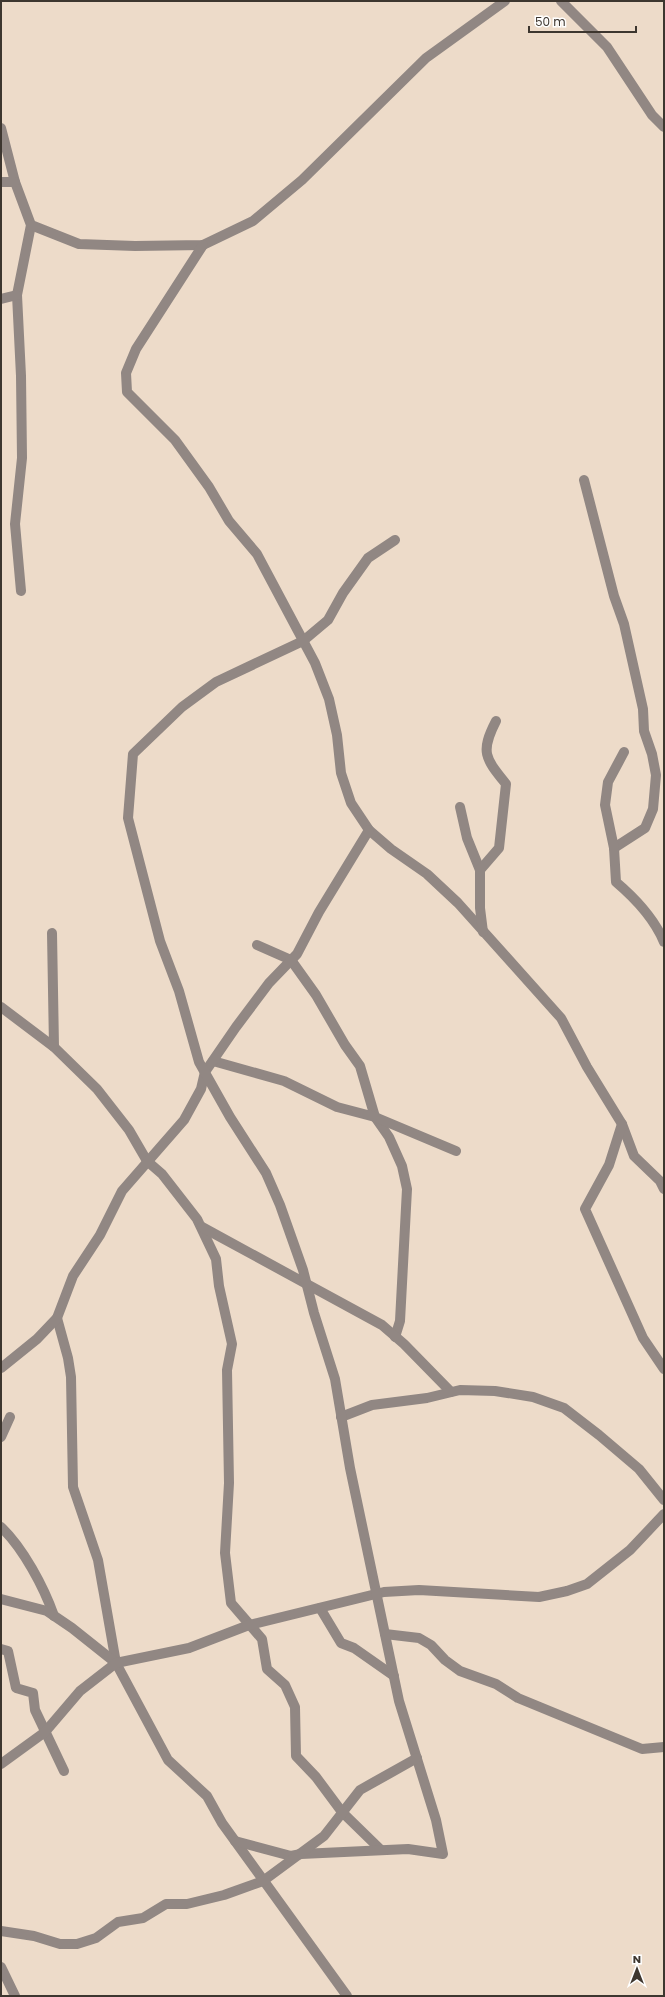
<svg xmlns="http://www.w3.org/2000/svg" width="665" height="1997" viewBox="0 0 665 1997" font-family="Poppins,sans-serif">
<rect width="100%" height="100%" fill="#eddbc9"/>
<g fill="none" stroke-linecap="round" stroke-linejoin="round">
<g stroke="#918783" stroke-width="10">
<polyline points="561,1 607,47 652,115 664,127"/>
<polyline points="1,128 15,182 31,225 17,295 21,376 22,458 15,524 21,591"/>
<polyline points="1,182 15,182"/>
<polyline points="31,225 79,244 135,246 203,245 253,221 302,180 426,58 505,1"/>
<polyline points="203,245 136,349 126,373 127,392 175,440 209,487 229,521 257,554 315,663 329,699 337,735 341,773 351,803 369,830 391,849 427,874 458,903 561,1018 587,1067 622,1124 634,1156 660,1181 664,1189"/>
<polyline points="1,299 17,295"/>
<polyline points="584,480 614,596 624,624 643,709 644,731 652,754 656,775 653,809 645,828 614,848"/>
<path d="M624,752L608,782L605,805L614,848L616,882C636,899 654,918 664,942"/>
<polyline points="460,807 467,838 480,870"/>
<path d="M483,932L480,908V870L499,848L506,784C485,758 480,752 496,721"/>
<polyline points="52,933 54,1047"/>
<polyline points="257,945 291,960 316,995 345,1045 360,1066 375,1117 389,1137 402,1166 407,1189 400,1321 395,1337"/>
<polyline points="1,1007 54,1047 97,1089 129,1130 147,1161 162,1174 197,1219 216,1259 219,1286 232,1344 227,1370 229,1483 225,1553 231,1603 262,1639 267,1669 285,1685 295,1707 296,1756 316,1777 342,1812 381,1850"/>
<polyline points="213,1061 284,1081 337,1107 375,1117 456,1151"/>
<polyline points="622,1124 609,1165 585,1209 643,1338 664,1369"/>
<polyline points="202,1227 382,1325 404,1344 451,1392"/>
<polyline points="57,1318 68,1358 71,1377 73,1487 98,1560 116,1663"/>
<polyline points="1,1368 37,1339 57,1318 73,1276 100,1235 122,1191 184,1120 201,1089 205,1072 236,1027 269,983 297,954 319,912 369,830"/>
<polyline points="341,1417 372,1405 427,1398 460,1390 495,1391 533,1397 564,1408 599,1435 639,1469 664,1500"/>
<polyline points="1,1437 10,1417"/>
<path d="M1,1527C23,1548 44,1587 54,1616"/>
<polyline points="1,1599 47,1611 72,1628 116,1663 168,1760 207,1796 222,1823 347,1996"/>
<polyline points="320,1608 341,1643 354,1648 394,1676"/>
<polyline points="385,1634 419,1638 431,1645 445,1660 460,1671 496,1684 518,1698 642,1749 664,1747"/>
<polyline points="1,1649 8,1651 16,1688 33,1693 35,1710 64,1771"/>
<polyline points="1,1764 45,1732 80,1691 116,1663 189,1648 249,1625 384,1592 419,1590 539,1597 567,1591 587,1584 630,1550 664,1514"/>
<polyline points="235,1841 291,1856 301,1854 408,1849 443,1854 436,1820 399,1701 350,1468 335,1379 314,1313 303,1270 280,1205 266,1173 230,1117 199,1062 179,991 160,941 128,818 133,754 182,707 216,682 303,641 328,620 343,593 368,558 395,540"/>
<polyline points="1,1931 34,1936 60,1944 77,1944 96,1938 118,1922 143,1918 166,1904 187,1904 224,1895 263,1881 324,1836 360,1790 417,1758"/>
<polyline points="1,1967 15,1996"/>
</g>
</g>
<rect width="665" height="1997" fill="none" stroke="#3d362f" stroke-width="4"/>
<g transform="translate(637 1969)" stroke="#ffffff" stroke-width="3" paint-order="stroke">
<path d="M0-3L7 15L0 10L-7 15Z" fill="#3d362f"/>
<text y="-6" font-size="11" font-weight="bold" text-anchor="middle" fill="#3d362f">N</text>
</g>
<path d="M529 26v6h107v-6" fill="none" stroke="#3d362f" stroke-width="2"/>
<text x="535" y="26" font-size="12" fill="#3d362f" stroke="#ffffff" stroke-width="3" paint-order="stroke">50 m</text>
</svg>
